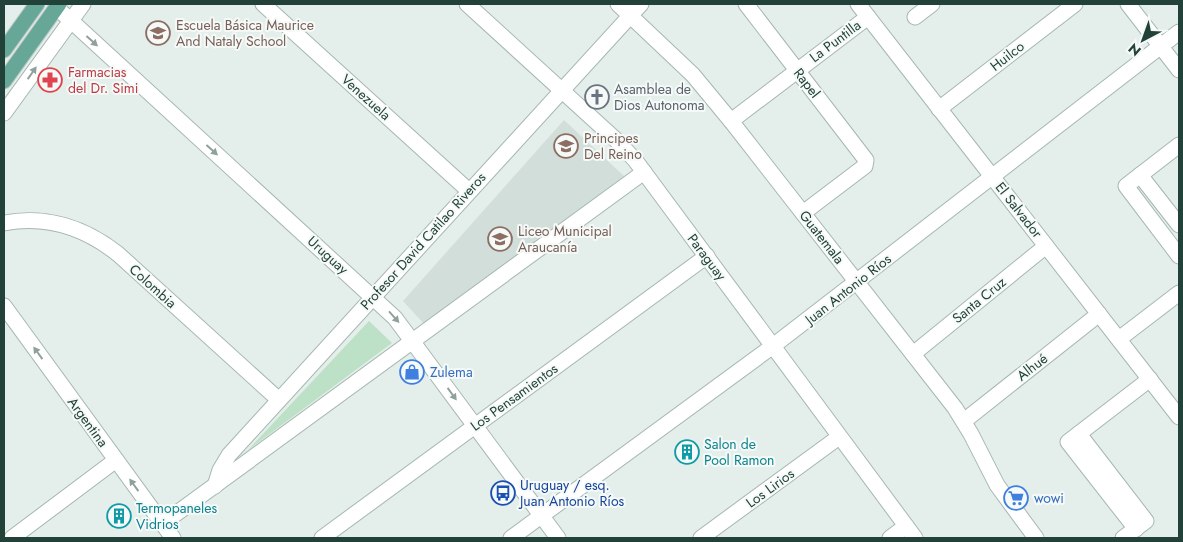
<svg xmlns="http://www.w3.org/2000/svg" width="1183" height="542" viewBox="0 0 1183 542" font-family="Jost,sans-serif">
<rect width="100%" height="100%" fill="#e4eeea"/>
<polygon fill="#d2ded9" points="564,120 626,178 425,325 403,301"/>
<polygon fill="#bce1c6" points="369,321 392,343 248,450"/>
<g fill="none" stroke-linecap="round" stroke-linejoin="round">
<g stroke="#a6b7b1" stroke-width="17">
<g id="minor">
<polyline points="263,4 469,191"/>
<polyline points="467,4 615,139 635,160 915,538"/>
<polyline points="618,4 693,75 731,121 955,408 971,434 997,485 1036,538"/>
<polyline points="746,4 866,160 865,166 803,213"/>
<polyline points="858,4 1179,417"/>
<polyline points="915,17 932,4"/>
<polyline points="939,109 1075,4"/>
<polyline points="4,113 83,4"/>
<polyline points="731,121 868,17"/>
<polyline points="1179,145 1126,186 1179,256"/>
<polyline points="1140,175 1179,225"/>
<path d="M4,223C46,215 85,228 118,254L279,400"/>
<polyline points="1119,339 1179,293"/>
<polyline points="913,354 1046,246"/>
<polyline points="964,421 1099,314"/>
<polyline points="1079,434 1146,521 1123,538"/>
<polyline points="215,486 220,470 229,455 641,4"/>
<polyline points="162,524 644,172"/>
<polyline points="1136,529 1068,442 1150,379"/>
<polyline points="12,538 116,460"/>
<polyline points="322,538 707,256"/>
<polyline points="511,538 773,346 1179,32"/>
<polyline points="701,538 839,437"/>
<polyline points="890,538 906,526"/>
</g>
</g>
<g stroke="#a6b7b1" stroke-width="17">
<g id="tertiary">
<polyline points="1128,4 1179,70"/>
<polyline points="56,7 395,318 558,538"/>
<polyline points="4,306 173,538"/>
</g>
</g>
<g stroke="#c1cac8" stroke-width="17">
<g id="primary">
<polyline points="4,50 37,4"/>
<polyline points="4,81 59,4"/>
</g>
</g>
<use href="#minor" stroke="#fff" stroke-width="15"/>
<use href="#tertiary" stroke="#fff" stroke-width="15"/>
<use href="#primary" stroke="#66a797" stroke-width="15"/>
</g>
<defs><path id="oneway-solid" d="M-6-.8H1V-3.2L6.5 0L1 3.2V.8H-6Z" transform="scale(1.25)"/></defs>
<g fill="#90a09c">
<use href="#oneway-solid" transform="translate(92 41) rotate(42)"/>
<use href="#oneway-solid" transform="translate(32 73) rotate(-55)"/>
<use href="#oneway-solid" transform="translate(212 150) rotate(42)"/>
<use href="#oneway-solid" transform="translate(394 317) rotate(48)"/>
<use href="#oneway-solid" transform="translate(38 353) rotate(-126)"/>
<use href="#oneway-solid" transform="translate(452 394) rotate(54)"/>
<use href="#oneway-solid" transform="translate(134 485) rotate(-126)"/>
</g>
<defs>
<g id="school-ring" transform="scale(1.25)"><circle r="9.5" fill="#f5faf8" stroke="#8d6e63" stroke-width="1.5"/><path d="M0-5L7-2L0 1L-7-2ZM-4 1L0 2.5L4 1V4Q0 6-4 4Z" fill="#8d6e63"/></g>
<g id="pharmacy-ring" transform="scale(1.25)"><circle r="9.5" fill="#f5faf8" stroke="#e0444e" stroke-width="1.5"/><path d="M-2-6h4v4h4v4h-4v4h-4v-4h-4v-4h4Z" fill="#e0444e"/></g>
<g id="church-ring" transform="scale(1.25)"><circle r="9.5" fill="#f5faf8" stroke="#6b7280" stroke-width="1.5"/><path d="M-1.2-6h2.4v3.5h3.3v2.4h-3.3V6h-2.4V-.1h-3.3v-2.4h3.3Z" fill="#6b7280"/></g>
<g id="shop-ring" transform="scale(1.25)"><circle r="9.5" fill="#f5faf8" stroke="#3f7fe0" stroke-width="1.5"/><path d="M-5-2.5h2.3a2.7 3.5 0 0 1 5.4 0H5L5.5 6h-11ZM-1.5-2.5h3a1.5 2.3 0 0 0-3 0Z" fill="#3f7fe0"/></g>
<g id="building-ring" transform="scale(1.25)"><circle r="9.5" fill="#f5faf8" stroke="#0f9aa8" stroke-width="1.5"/><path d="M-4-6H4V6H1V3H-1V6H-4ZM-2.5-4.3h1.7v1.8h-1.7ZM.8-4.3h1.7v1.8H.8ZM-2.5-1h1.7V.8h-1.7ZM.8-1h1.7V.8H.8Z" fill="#0f9aa8"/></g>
<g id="bus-ring" transform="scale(1.25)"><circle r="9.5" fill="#f5faf8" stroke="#1a4fb4" stroke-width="1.5"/><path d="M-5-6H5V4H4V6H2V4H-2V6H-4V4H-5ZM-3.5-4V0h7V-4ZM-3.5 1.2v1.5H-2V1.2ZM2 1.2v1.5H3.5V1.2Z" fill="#1a4fb4"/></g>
<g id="supermarket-ring" transform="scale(1.25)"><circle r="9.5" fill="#f5faf8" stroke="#3f7fe0" stroke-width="1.5"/><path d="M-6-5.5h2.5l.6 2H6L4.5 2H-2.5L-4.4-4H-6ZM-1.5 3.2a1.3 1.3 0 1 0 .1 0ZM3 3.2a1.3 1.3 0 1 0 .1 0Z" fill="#3f7fe0"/></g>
</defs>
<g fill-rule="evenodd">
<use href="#school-ring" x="158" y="33"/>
<use href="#pharmacy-ring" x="50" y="80"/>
<use href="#church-ring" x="597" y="97"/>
<use href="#school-ring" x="566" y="146"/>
<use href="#school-ring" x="500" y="239"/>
<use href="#shop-ring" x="412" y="372"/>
<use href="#building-ring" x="687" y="452"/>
<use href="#bus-ring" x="503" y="493"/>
<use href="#supermarket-ring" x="1016" y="498"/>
<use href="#building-ring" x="119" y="516"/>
</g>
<g text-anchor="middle" stroke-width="4" stroke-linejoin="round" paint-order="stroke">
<g font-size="14" fill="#785e54" stroke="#f5faf8" text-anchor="start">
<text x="176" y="30">Escuela Básica Maurice<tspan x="176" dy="16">And Nataly School</tspan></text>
<text x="584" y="143">Principes<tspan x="584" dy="16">Del Reino</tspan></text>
<text x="518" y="236">Liceo Municipal<tspan x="518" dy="16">Araucanía</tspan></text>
</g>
<g font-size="14" fill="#224239" stroke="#f5faf8">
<text transform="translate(835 41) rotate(-37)" y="5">La Puntilla</text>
<text transform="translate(1007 56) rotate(-38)" y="5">Huilco</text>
<text transform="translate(807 83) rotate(52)" y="5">Rapel</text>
<text transform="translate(366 97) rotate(42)" y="5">Venezuela</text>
<text transform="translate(1019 210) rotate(52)" y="5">El Salvador</text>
<text transform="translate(822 237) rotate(52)" y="5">Guatemala</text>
<text transform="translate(423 241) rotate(-48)" y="5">Profesor David Catilao Riveros</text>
<text transform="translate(328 255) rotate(42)" y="5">Uruguay</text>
<text transform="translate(707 257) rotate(53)" y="5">Paraguay</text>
<text transform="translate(153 286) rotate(42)" y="5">Colombia</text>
<text transform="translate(848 289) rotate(-38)" y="5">Juan Antonio Ríos</text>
<text transform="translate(979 300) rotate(-39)" y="5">Santa Cruz</text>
<text transform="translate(1032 367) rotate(-38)" y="5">Alhué</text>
<text transform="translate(514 397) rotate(-36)" y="5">Los Pensamientos</text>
<text transform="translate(88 422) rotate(54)" y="5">Argentina</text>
<text transform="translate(770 488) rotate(-36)" y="5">Los Lirios</text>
</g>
<g font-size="14" fill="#be3a42" stroke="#f5faf8" text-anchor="start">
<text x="68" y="77">Farmacias<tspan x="68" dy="16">del Dr. Simi</tspan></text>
</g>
<g font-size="14" fill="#5b616d" stroke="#f5faf8" text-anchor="start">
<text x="614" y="94">Asamblea de<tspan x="614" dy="16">Dios Autonoma</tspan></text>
</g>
<g font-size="14" fill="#366cbe" stroke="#f5faf8" text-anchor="start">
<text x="430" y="377">Zulema</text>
<text x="1034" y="503">wowi</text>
</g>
<g font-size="14" fill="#0d838f" stroke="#f5faf8" text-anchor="start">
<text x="704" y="449">Salon de<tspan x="704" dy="16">Pool Ramon</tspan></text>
<text x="136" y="513">Termopaneles<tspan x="136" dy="16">Vidrios</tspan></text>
</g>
<g font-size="14" fill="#164399" stroke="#f5faf8" text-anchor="start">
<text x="520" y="490">Uruguay / esq.<tspan x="520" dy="16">Juan Antonio Ríos</tspan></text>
</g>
</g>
<rect width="1183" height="542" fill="none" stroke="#224239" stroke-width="10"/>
<g transform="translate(1143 40) rotate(221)" stroke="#f5faf8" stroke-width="4" paint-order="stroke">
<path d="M0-4L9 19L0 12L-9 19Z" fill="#224239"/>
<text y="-8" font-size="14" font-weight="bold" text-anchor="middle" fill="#224239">N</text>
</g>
</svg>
